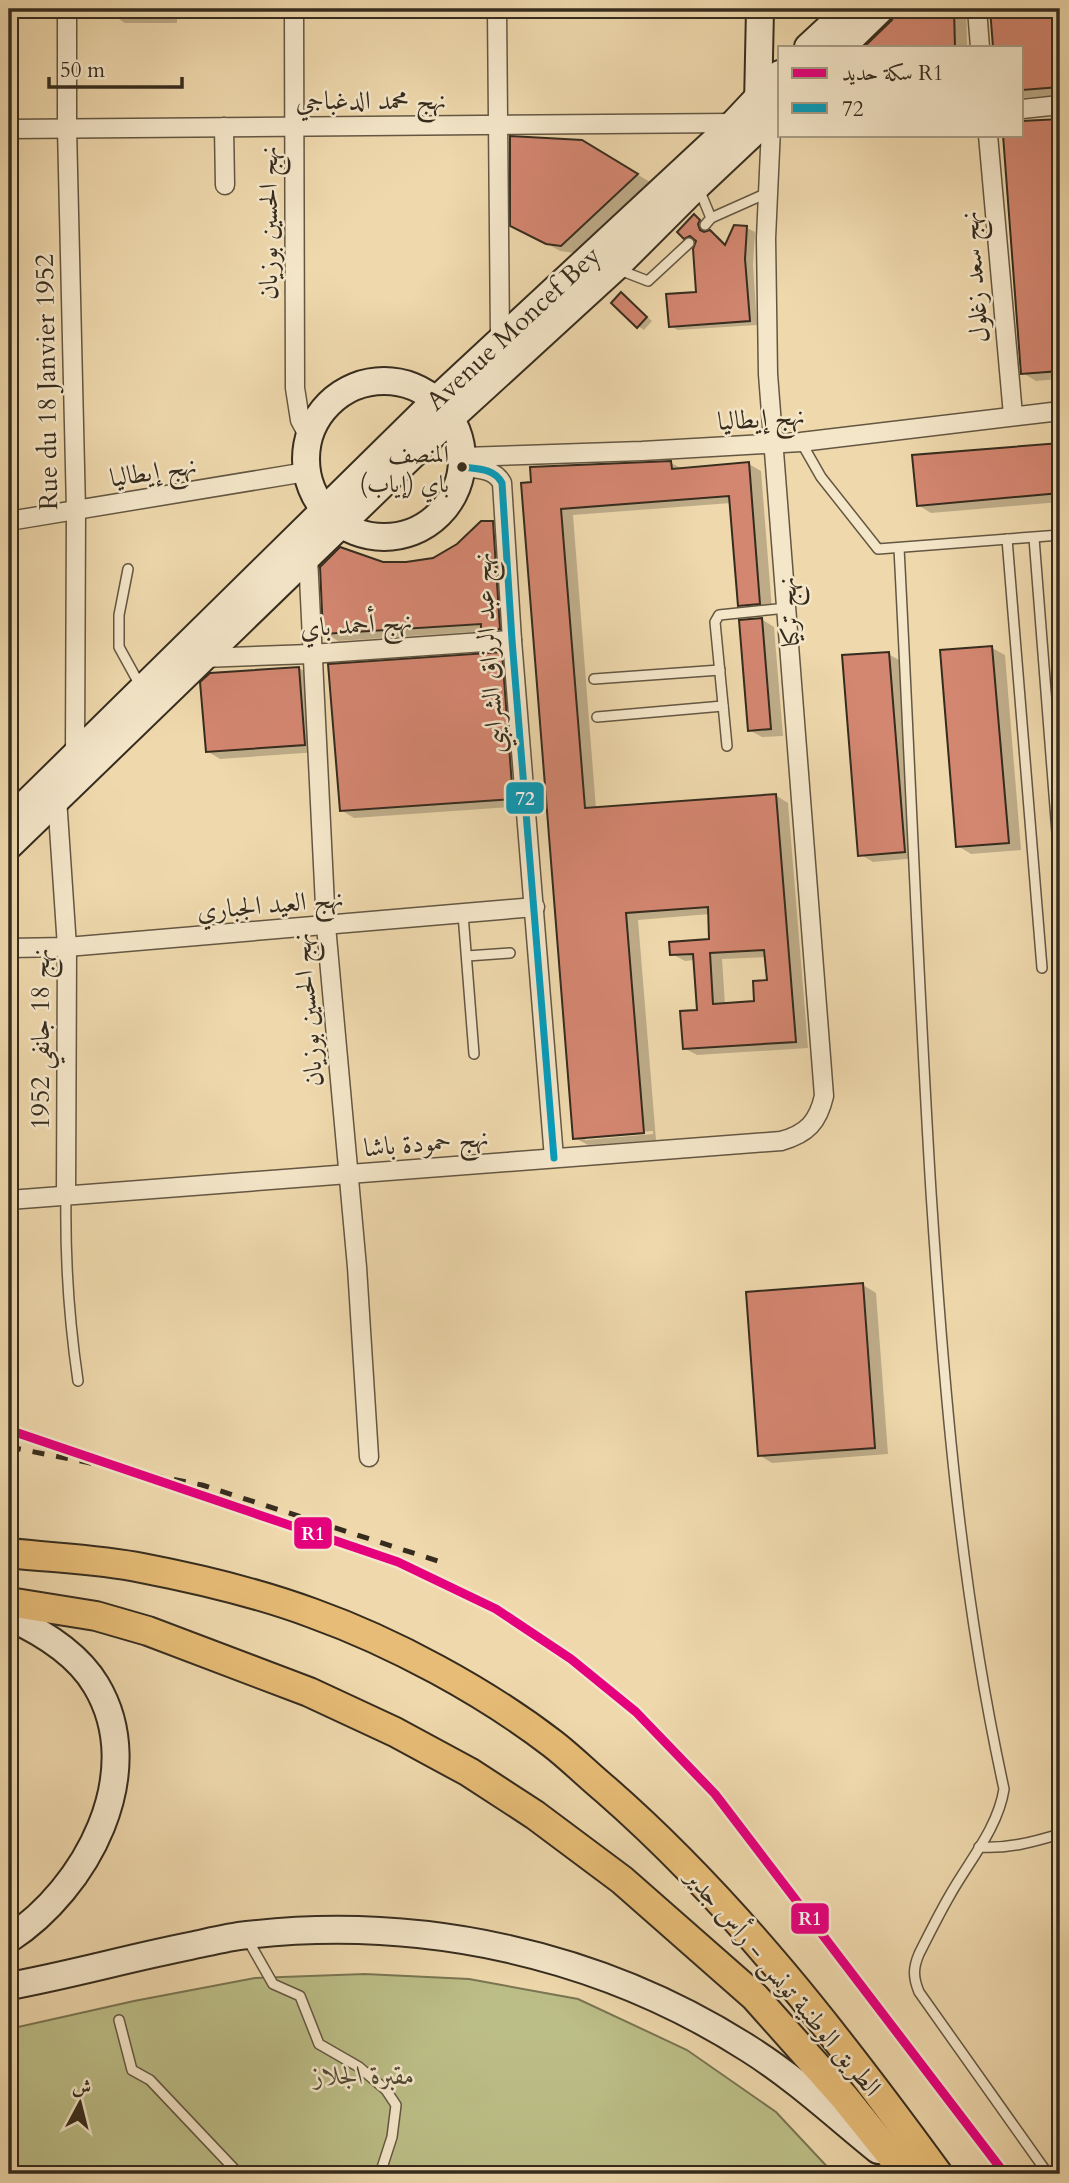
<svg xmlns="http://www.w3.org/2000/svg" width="1069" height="2183" viewBox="0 0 1069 2183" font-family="Cardo,Amiri,serif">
<rect width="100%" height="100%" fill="#eed8ac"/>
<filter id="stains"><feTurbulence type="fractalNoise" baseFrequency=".00286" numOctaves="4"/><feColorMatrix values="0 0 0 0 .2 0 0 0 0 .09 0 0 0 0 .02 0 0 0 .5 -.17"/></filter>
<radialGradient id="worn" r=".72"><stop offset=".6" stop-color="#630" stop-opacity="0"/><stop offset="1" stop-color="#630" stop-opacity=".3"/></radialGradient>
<polygon fill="#bcbe87" stroke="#797552" stroke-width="2" points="365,1974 469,1979 578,1999 687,2050 776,2112 834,2174 9,2174 9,2029 134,2001 255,1978"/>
<g fill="#0003" fill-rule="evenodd">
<polygon points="116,9 177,9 177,23 125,23 116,17"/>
<polygon points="898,9 966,9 967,47 867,47 894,21"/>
<polygon points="991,9 1060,9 1060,95 1022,98 1022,47 995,47"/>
<polygon points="1060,120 1060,379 1036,381 1023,373 1005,135 1022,135 1022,123"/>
<polygon points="582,141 650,182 575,253 560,251 523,230"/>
<polygon points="695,216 707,226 707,233 710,232 718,236 727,245 747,228 755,232 753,265 757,325 678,330 670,326 698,294 698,240 693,242 685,237"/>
<polygon points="621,294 652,321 644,330 638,326"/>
<polygon points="1060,445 1060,502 931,513 918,505 914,457"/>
<path d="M671,463L683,469L749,464L761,471L772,610L752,612L739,605L731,503L573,515L596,809L775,795L788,803L808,1048L697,1055L684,1048L699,1012L695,960L685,961L672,954L711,941L710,914L638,920L656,1140L588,1145L575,1138L523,485ZM767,957L769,982L756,1003L725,1005L722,959ZM653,1131V1134L585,1140V1136Z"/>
<polygon points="492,523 505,530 512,636 496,637 485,631 338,641 325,633 382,563 407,564 434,559"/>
<polygon points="761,619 774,627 783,736 762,737 749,730"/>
<polygon points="992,648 1005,655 1021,850 971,854 958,846"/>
<polygon points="501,654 514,661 526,806 354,818 341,810"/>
<polygon points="888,654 901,661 917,858 873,862 860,854"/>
<polygon points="299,668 312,676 318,752 220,759 207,751"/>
<polygon points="863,1285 876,1293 888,1454 772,1463 759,1455"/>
</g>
<g fill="#d38670" stroke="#362c1e" stroke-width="2" fill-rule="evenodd">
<polygon points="896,9 954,9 955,47 864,47 892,20"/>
<polygon points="990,9 1060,9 1060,87 1022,90 1022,47 993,47"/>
<polygon points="1060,119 1060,371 1021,374 1003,135 1022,135 1022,121"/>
<polygon points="510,136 582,140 638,174 561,246 546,244 510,226"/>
<polygon points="694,214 700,220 698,224 700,230 704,232 710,230 725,245 734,225 747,226 745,259 750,321 669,327 666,294 696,292 693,249 696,241 690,236 684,239 677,232"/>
<polygon points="621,292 647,317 637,328 611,303"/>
<polygon points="1060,443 1060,493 917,506 912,455"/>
<path d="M671,461L672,469L749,462L760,604L738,606L729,496L561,509L585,808L776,794L796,1042L683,1049L680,1011L697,1010L693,954L670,955L669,942L709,939L708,907L626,913L644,1133L573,1139L521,483L531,482L530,467ZM764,950L767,980L753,981L754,1001L713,1004L710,953Z"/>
<polygon points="481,521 493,521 500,629 481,631 481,624 323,634 320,567 340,547 383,562 406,562 433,558 457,544"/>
<polygon points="762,618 771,729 748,731 739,620"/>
<polygon points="992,646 1009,843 956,847 940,650"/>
<polygon points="502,652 513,799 340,811 328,664"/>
<polygon points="889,652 905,852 858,856 842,655"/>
<polygon points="299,667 305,745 206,752 200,682 210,673"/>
<polygon points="863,1283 875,1448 758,1456 746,1292"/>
</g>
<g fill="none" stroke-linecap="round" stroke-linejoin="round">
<g stroke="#645742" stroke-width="12">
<g id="lane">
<polyline points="699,189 711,218 705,225"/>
<polyline points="711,218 767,193"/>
<polyline points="617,269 648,281 689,243"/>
<polyline points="801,442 821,477 878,549 1060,535"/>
<polyline points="1034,538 1060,871"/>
<polyline points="1007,539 1042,968"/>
<path d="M899,548C910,763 918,978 931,1192C944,1392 961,1593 1004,1789C998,1828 969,1861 950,1895C939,1914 929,1934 919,1954C913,1968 913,1977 919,1992L1048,2174"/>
<polyline points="128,569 119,615 119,647 141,687"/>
<polyline points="594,679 720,670"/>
<polyline points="597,717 723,706"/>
<polyline points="727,746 715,622 719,615 787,608"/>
<polyline points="463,914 474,1054"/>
<polyline points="467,956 510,953"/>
<path d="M66,1196C65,1258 69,1320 78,1381"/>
<path d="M979,1847C1008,1849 1033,1842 1060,1834"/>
<polyline points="248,1940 273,1984 300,1996 319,2044 359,2067 386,2090 396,2105 392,2137 380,2174"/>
<polyline points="119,2020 132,2070 150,2080 239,2174"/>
</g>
</g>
<g stroke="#645742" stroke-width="21">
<g id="street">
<polyline points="67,9 67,128 76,510 75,754"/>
<polyline points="294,9 295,388 300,420 308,435"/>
<polyline points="497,9 500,340"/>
<polyline points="977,9 980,47"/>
<polyline points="1022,109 1060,105"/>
<polyline points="224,127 225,185"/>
<polyline points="9,129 734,123"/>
<polyline points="988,135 1013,415"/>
<polyline points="463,457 642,451 801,442 1060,411"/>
<path d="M462,467C477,469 494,468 502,483L512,640L554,1158"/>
<polyline points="9,521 306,472"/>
<polyline points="308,557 326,926 357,1267 369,1457"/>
<polyline points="203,658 311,654 512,640"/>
<polyline points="57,798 67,947 66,1196"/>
<polyline points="9,948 67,947 535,907"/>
<path d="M9,1200L781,1141C807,1134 818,1122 824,1096L768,374L766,238L771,128"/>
</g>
</g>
<g stroke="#362c1e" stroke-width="30">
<g id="secondary">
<polyline points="808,47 849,9"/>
<polyline points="842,47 881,9"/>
<polyline points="758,105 760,9"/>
<circle cx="384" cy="459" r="78"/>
<polyline points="9,820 436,400 734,123 780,74"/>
<polyline points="9,846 451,418 615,268 698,185 780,108"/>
<path d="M9,1617C42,1632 77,1653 96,1685C149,1773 86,1889 9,1939"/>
<path d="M9,1986C70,1975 129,1958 190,1946C209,1942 228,1937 247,1935C422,1915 601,1954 749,2049C795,2078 836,2116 878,2150"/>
</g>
</g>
<g stroke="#362c1e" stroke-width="32">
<g id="primary">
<path d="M9,1553C53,1558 99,1559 142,1568C199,1579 258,1593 312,1613C393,1642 484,1691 553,1744C571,1758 588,1775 606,1790C734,1902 838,2037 938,2174"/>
<polyline points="9,1602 96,1616 148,1631 309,1692 395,1732 469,1772 535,1815 622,1880 755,1997 844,2097 906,2174"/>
</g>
</g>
<use href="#lane" stroke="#f4e6c9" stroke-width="9"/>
<use href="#street" stroke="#f4e6c9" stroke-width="18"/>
<use href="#secondary" stroke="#f4e6c9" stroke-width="26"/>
<use href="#primary" stroke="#e7bc76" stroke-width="28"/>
<polyline stroke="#362c1e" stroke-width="5" stroke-dasharray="12 12" stroke-linecap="butt" points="9,1447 202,1485 438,1561"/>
<g stroke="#f4e6c9" stroke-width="12">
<path id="bus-1" d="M462,467C477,469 494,468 502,483L512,640L554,1158"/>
</g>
<use href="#bus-1" stroke="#059cbc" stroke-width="7"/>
<g stroke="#f4e6c9" stroke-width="14">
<polyline id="rail-1" points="9,1430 398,1562 496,1609 571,1659 636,1712 715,1794 1005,2174"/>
</g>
<use href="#rail-1" stroke="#e5007d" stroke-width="9"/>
</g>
<circle fill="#362c1e" stroke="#f4e6c9" stroke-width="2.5" cx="462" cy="467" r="6"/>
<g text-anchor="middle" stroke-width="5" stroke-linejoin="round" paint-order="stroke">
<g font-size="24" fill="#362c1e" stroke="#f4e6c9" text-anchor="end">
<text x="449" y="462">المنصف<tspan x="449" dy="30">باي (إياب)</tspan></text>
</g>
<g font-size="26" fill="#362c1e" stroke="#f4e6c9">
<text x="371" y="109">نهج محمد الدغباجي</text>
<text transform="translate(268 223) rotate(-90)" y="9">نهج الحسين بوزيان</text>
<text transform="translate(974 277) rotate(-95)" y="9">نهج سعد زغلول</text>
<text transform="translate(513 328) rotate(-43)" y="9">Avenue Moncef Bey</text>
<text transform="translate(46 382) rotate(-91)" y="9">Rue du 18 Janvier 1952</text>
<text transform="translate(761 418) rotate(-4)" y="9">نهج إيطاليا</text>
<text transform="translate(153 471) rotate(-9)" y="9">نهج إيطاليا</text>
<text transform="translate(788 612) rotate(-94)" y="9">نهج تركيا</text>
<text transform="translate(356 624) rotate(-4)" y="9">نهج أحمد باي</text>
<text transform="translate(488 653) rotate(-94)" y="9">نهج عبد الرزاق الشرايبي</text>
<text transform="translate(270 904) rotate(-5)" y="9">نهج العيد الجباري</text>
<text transform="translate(307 1010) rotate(-95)" y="9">نهج الحسين بوزيان</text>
<text transform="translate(40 1039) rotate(-90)" y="9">نهج 18 جانفي 1952</text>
<text transform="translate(426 1142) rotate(-5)" y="9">نهج حمودة باشا</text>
<text transform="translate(784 1982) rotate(50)" y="9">الطريق الوطنية تونس - رأس جدير</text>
</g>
<g font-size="26" font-style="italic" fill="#514933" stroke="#f4e6c9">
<text x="364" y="2084">مقبرة الجلاز</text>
</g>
</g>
<g stroke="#f4e6c9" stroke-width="2.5">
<rect x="505" y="781" width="40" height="34" rx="7" fill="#059cbc"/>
<rect x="293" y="1516" width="40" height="34" rx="7" fill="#e5007d"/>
<rect x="790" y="1902" width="40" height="33" rx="7" fill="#e5007d"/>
</g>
<g font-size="19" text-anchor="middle" font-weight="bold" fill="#fff">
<text x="525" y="805">72</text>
<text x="313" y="1540">R1</text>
<text x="810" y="1925">R1</text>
</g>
<rect width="1069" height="2183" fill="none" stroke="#eed8ac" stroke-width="35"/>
<rect x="10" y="10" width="1048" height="2162" fill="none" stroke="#362c1e" stroke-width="3.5"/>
<rect x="18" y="18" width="1034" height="2148" fill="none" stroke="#362c1e" stroke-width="2"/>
<rect x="778" y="46" width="245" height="91" fill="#f4e6c9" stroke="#a89c85" stroke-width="2"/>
<rect x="792" y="68" width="35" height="10" fill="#e5007d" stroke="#a89c85" stroke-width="2"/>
<text x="842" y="80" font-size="21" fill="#362c1e">سكة حديد R1</text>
<rect x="792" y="103" width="35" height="10" fill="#059cbc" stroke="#a89c85" stroke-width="2"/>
<text x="842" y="116" font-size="21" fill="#362c1e">72</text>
<g transform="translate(80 2103) rotate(7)" stroke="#f4e6c9" stroke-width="5" paint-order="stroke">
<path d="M0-5L12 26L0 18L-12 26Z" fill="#362c1e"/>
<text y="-10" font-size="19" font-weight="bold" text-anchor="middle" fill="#362c1e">ش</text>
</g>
<path d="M49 77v10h133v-10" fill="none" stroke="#362c1e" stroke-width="3.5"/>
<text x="60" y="77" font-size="21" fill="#362c1e" stroke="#f4e6c9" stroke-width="5" paint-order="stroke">50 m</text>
<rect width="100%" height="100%" filter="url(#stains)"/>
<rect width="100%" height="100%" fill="url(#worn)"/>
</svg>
